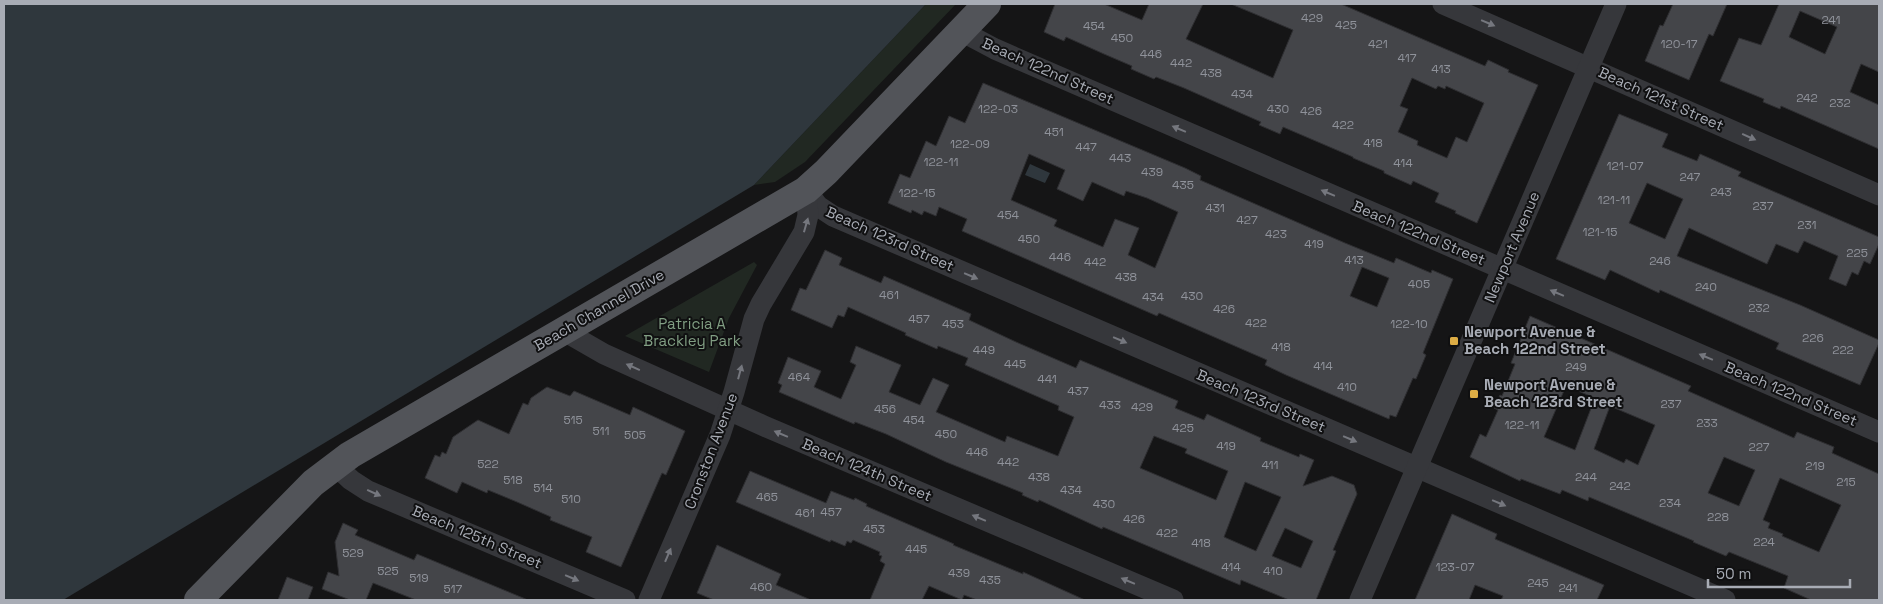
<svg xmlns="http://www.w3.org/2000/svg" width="1883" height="604" viewBox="0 0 1883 604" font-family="'Space Grotesk',sans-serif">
<rect width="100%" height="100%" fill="#151516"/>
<g fill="#212822">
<polygon points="926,4 956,4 805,162 775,182 754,185"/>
<polygon points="754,262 757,265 729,318 709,372 625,336"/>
</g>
<g fill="#2f373d">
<polygon points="4,4 926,4 754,185 63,600 4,600"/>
<polygon points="1030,164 1050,173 1045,183 1025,175"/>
</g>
<g fill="#444549" stroke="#2f2f32" fill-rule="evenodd">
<path d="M1055,4H1104L1142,20L1149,4H1203L1186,39L1273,78L1293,30L1231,4H1341L1485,66L1488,60L1509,70L1508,72L1538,85L1477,223L1455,213L1456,211L1435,202L1439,193L1413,181L1411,185L1384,173V171L1353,158V157L1283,127L1280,134L1259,125L1261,122L1184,88L1156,77L1154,79L1131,69L1132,66L1104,54L1066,37L1064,41L1044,32ZM1412,78L1436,89L1438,86L1445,89L1446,86L1484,103L1467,142L1456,137L1447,158L1417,145L1418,141L1398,132L1408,109L1400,106Z"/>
<polygon points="1673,4 1727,4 1713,36 1709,34 1689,80 1645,61 1660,25 1663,26"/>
<path d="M1779,4H1879V72L1861,64L1850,92L1879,105V149L1781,106L1780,109L1763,102L1764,99L1720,81L1739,38L1761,45ZM1800,11L1837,27L1825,54L1789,37Z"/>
<path d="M983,83L1185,168L1201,176L1200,180L1345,243L1394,263L1396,258L1431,273L1432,270L1453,279L1423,353L1426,355L1416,379L1413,378L1396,417L1390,415L1389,419L1286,375L1265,365L1267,360L1159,313L1157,316L962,231L967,219L939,207L936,216L924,211L922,215L912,210L911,213L888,203L900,174L910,178L926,141L936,146L949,116L965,123ZM1029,154L1065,170L1057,189L1083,201L1092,182L1124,196L1126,191L1147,198L1178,212L1155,268L1128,255L1139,228L1115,219L1103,247L1054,226L1057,220L1011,200ZM1362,267L1389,278L1377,307L1350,296Z"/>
<path d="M1619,114L1668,134L1662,147L1697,161L1700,154L1741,172L1738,176L1879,237V244L1870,264L1864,261L1858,275L1852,272L1846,286L1829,279L1838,256L1804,241L1798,253L1776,244L1767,264L1689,228L1677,256L1800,305L1879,340V343L1860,385L1776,349L1779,343L1660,290L1659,293L1610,270L1605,280L1556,259ZM1647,183L1683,199L1665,239L1629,223Z"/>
<path d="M825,250L842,258L839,265L881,283L884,276L971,314L969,320L1016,342L1076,368L1080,360L1178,401L1175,408L1204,420L1207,414L1261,438L1260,441L1299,457L1300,454L1314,460L1303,486L1332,476L1354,485L1357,494L1333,550L1336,551L1316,600H1289L1241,580L1240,585L1103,527L1102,529L1039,500L1038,502L1022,495L1023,493L946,462L886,434L855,422L854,424L779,392L782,385L778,383L788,357L821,371L814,387L841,399L856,365L850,362L856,346L901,365L889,392L920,405L933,378L949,385L936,412L1005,442L1007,436L1058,456L1074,417L1058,410L1059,406L965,365L968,358L938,346L937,349L905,335L906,333L848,307L844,317L838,315L832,328L791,310L800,288L806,290ZM1154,436L1187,449L1185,453L1228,471L1216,500L1140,468ZM1245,482L1281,497L1256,551L1224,537ZM1285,528L1313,541L1301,568L1272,556Z"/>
<path d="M1530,316L1691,386L1688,391L1747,417L1794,438L1797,432L1834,447L1832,453L1879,474V600H1811L1784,588L1788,576L1729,552L1726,556L1693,542L1694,541L1589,497L1588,501L1562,490L1560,494L1521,479L1520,481L1470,457L1480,434L1486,437L1498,410L1494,408L1500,395L1502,396L1515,364L1511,363ZM1566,386L1595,398L1575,450L1544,437ZM1610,406L1655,425L1638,465L1626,459L1624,463L1594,449ZM1724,457L1755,470L1739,506L1708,493ZM1780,478L1841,505L1819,552L1782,536L1783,534L1768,528L1770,523L1763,520Z"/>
<polygon points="547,387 570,396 574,391 630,415 633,407 685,431 666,475 662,473 621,567 586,552 592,537 550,520 551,517 517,502 488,490 487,493 462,482 457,493 425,478 435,455 440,457 442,452 446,454 453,437 478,420 509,434 523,403 528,405 531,398"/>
<polygon points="750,471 826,503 831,491 854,500 855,498 867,504 866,506 954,544 953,545 1023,574 1023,572 1085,600 977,600 964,595 962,600 929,586 922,600 870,600 885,564 880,561 882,556 879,555 880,552 853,540 851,543 847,541 845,546 831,540 830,542 736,502"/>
<polygon points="1452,514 1497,534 1495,539 1604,585 1597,600 1501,600 1503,596 1475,585 1469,600 1415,600"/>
<polygon points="343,523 358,530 355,535 414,560 417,554 528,600 416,600 373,583 366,600 350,600 322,589 328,572 339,576 335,542"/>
<polygon points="717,545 781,574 776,585 811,600 714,600 697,593"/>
<polygon points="287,577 313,587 308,600 278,600"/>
</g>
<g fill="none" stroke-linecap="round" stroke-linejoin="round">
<g stroke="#36373b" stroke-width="21">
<polyline points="1443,4 1879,195"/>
<polyline points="961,31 995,49 1879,432"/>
<polyline points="806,190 818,206 833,216 1725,600"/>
<polyline points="564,331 604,354 764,426 1173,600"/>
<polyline points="335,465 351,480 368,491 625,600"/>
<polyline points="649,600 720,435 734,392 754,319 761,304 804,232 808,215 806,190"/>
<polyline points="1360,600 1616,4"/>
</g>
<polyline stroke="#525459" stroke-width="28" points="198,600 313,483 350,455 806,190 826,172 987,4"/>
</g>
<defs><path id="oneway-solid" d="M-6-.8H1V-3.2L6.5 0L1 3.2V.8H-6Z" transform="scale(1.25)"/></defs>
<g fill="#75777e">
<use href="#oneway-solid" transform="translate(1488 23) rotate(23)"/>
<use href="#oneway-solid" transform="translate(1179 129) rotate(-157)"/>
<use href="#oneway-solid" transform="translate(1749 137) rotate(24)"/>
<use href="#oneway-solid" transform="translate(1328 193) rotate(-157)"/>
<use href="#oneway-solid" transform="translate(806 225) rotate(-74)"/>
<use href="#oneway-solid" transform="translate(971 276) rotate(23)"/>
<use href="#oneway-solid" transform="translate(1557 293) rotate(-157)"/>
<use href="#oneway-solid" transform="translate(1120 340) rotate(23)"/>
<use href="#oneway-solid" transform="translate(1706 357) rotate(-157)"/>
<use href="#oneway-solid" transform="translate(633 367) rotate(-156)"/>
<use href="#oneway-solid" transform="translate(740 372) rotate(-75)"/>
<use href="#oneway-solid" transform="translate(781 434) rotate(-157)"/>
<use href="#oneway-solid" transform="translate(1350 439) rotate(23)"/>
<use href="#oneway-solid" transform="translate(374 493) rotate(24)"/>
<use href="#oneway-solid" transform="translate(1499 503) rotate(23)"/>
<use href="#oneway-solid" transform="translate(979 518) rotate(-157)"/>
<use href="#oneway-solid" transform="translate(668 555) rotate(-67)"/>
<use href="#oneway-solid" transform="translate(572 578) rotate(23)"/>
<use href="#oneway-solid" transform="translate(1128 581) rotate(-157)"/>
</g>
<g fill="#ddad45" stroke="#101011" stroke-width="2">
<rect x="1449" y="336" width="10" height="10" rx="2.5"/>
<rect x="1469" y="389" width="10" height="10" rx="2.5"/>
</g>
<g text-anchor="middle" stroke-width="4" stroke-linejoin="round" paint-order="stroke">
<g font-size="12" fill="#8f929a">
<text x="1312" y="22">429</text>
<text x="1831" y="24">241</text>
<text x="1346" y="29">425</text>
<text x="1094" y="30">454</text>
<text x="1122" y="42">450</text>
<text x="1378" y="48">421</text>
<text x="1679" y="48">120-17</text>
<text x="1151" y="58">446</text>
<text x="1407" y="62">417</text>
<text x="1181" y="67">442</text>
<text x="1441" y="73">413</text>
<text x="1211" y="77">438</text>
<text x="1242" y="98">434</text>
<text x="1807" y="102">242</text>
<text x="1840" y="107">232</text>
<text x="998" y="113">122-03</text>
<text x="1278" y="113">430</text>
<text x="1311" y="115">426</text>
<text x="1343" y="129">422</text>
<text x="1054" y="136">451</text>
<text x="1373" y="147">418</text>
<text x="970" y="148">122-09</text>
<text x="1086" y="151">447</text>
<text x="1120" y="162">443</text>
<text x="941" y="166">122-11</text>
<text x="1403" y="167">414</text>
<text x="1625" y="170">121-07</text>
<text x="1152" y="176">439</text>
<text x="1690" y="181">247</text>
<text x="1183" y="189">435</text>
<text x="1721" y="196">243</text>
<text x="917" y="197">122-15</text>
<text x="1614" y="204">121-11</text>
<text x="1763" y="210">237</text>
<text x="1215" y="212">431</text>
<text x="1008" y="219">454</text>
<text x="1247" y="224">427</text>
<text x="1807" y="229">231</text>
<text x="1600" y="236">121-15</text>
<text x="1276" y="238">423</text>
<text x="1029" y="243">450</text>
<text x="1314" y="248">419</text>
<text x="1857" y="257">225</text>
<text x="1060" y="261">446</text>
<text x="1354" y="264">413</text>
<text x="1660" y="265">246</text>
<text x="1095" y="266">442</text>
<text x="1126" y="281">438</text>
<text x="1419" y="288">405</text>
<text x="1706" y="291">240</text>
<text x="889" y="299">461</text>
<text x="1192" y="300">430</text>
<text x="1153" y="301">434</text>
<text x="1759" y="312">232</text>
<text x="1224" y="313">426</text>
<text x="919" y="323">457</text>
<text x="1256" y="327">422</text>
<text x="953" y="328">453</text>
<text x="1409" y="328">122-10</text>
<text x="1813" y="342">226</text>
<text x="1281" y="351">418</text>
<text x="984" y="354">449</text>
<text x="1843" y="354">222</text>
<text x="1015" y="368">445</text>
<text x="1323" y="370">414</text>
<text x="1576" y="371">249</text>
<text x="799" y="381">464</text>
<text x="1047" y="383">441</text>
<text x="1347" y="391">410</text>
<text x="1078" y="395">437</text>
<text x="1671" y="408">237</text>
<text x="1110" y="409">433</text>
<text x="1142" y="411">429</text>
<text x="885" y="413">456</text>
<text x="573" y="424">515</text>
<text x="914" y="424">454</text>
<text x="1707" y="427">233</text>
<text x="1522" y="429">122-11</text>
<text x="1183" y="432">425</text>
<text x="601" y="435">511</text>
<text x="946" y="438">450</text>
<text x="635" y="439">505</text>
<text x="1226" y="450">419</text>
<text x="1759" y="451">227</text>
<text x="977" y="456">446</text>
<text x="1008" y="466">442</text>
<text x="488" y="468">522</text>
<text x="1270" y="469">411</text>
<text x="1815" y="470">219</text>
<text x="1039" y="481">438</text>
<text x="1586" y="481">244</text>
<text x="513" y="484">518</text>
<text x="1846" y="486">215</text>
<text x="1620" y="490">242</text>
<text x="543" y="492">514</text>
<text x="1071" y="494">434</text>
<text x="767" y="501">465</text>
<text x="571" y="503">510</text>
<text x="1670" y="507">234</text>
<text x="1104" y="508">430</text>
<text x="831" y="516">457</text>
<text x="805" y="517">461</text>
<text x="1718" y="521">228</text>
<text x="1134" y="523">426</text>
<text x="874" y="533">453</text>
<text x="1167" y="537">422</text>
<text x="1764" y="546">224</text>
<text x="1201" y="547">418</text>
<text x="916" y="553">445</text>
<text x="353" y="557">529</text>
<text x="1231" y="571">414</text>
<text x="1455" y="571">123-07</text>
<text x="388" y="575">525</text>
<text x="1273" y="575">410</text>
<text x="959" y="577">439</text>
<text x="419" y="582">519</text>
<text x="990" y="584">435</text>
<text x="1538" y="587">245</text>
<text x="761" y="591">460</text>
<text x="1568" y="592">241</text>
<text x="453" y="593">517</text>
</g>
<g font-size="15" fill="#a8acb5" stroke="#101011">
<text transform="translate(1048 71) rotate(24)" y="5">Beach 122nd Street</text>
<text transform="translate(1661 99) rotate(24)" y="5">Beach 121st Street</text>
<text transform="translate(1419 233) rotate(23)" y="5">Beach 122nd Street</text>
<text transform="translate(890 239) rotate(24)" y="5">Beach 123rd Street</text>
<text transform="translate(1512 247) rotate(-67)" y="5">Newport Avenue</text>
<text transform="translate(599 310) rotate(-30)" y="5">Beach Channel Drive</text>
<text transform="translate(1791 394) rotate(23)" y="5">Beach 122nd Street</text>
<text transform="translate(1261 401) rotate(23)" y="5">Beach 123rd Street</text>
<text transform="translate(711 451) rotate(-69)" y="5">Cronston Avenue</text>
<text transform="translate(867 470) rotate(23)" y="5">Beach 124th Street</text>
<text transform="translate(477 537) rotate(23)" y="5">Beach 125th Street</text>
</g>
<g font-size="15" fill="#819e83" stroke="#101011">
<text x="692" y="329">Patricia A<tspan x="692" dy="17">Brackley Park</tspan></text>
</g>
<g font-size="15" font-weight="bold" fill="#a8acb5" stroke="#101011" text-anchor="start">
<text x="1464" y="337">Newport Avenue &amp;<tspan x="1464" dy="17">Beach 122nd Street</tspan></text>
<text x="1484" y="390">Newport Avenue &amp;<tspan x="1484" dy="17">Beach 123rd Street</tspan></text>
</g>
</g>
<rect width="1883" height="604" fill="none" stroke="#a8acb5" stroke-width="10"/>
<path d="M1708 579v8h142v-8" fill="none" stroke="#a8acb5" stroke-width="2.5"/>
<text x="1716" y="579" font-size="15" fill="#a8acb5" stroke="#101011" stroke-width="4" paint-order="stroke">50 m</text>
</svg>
